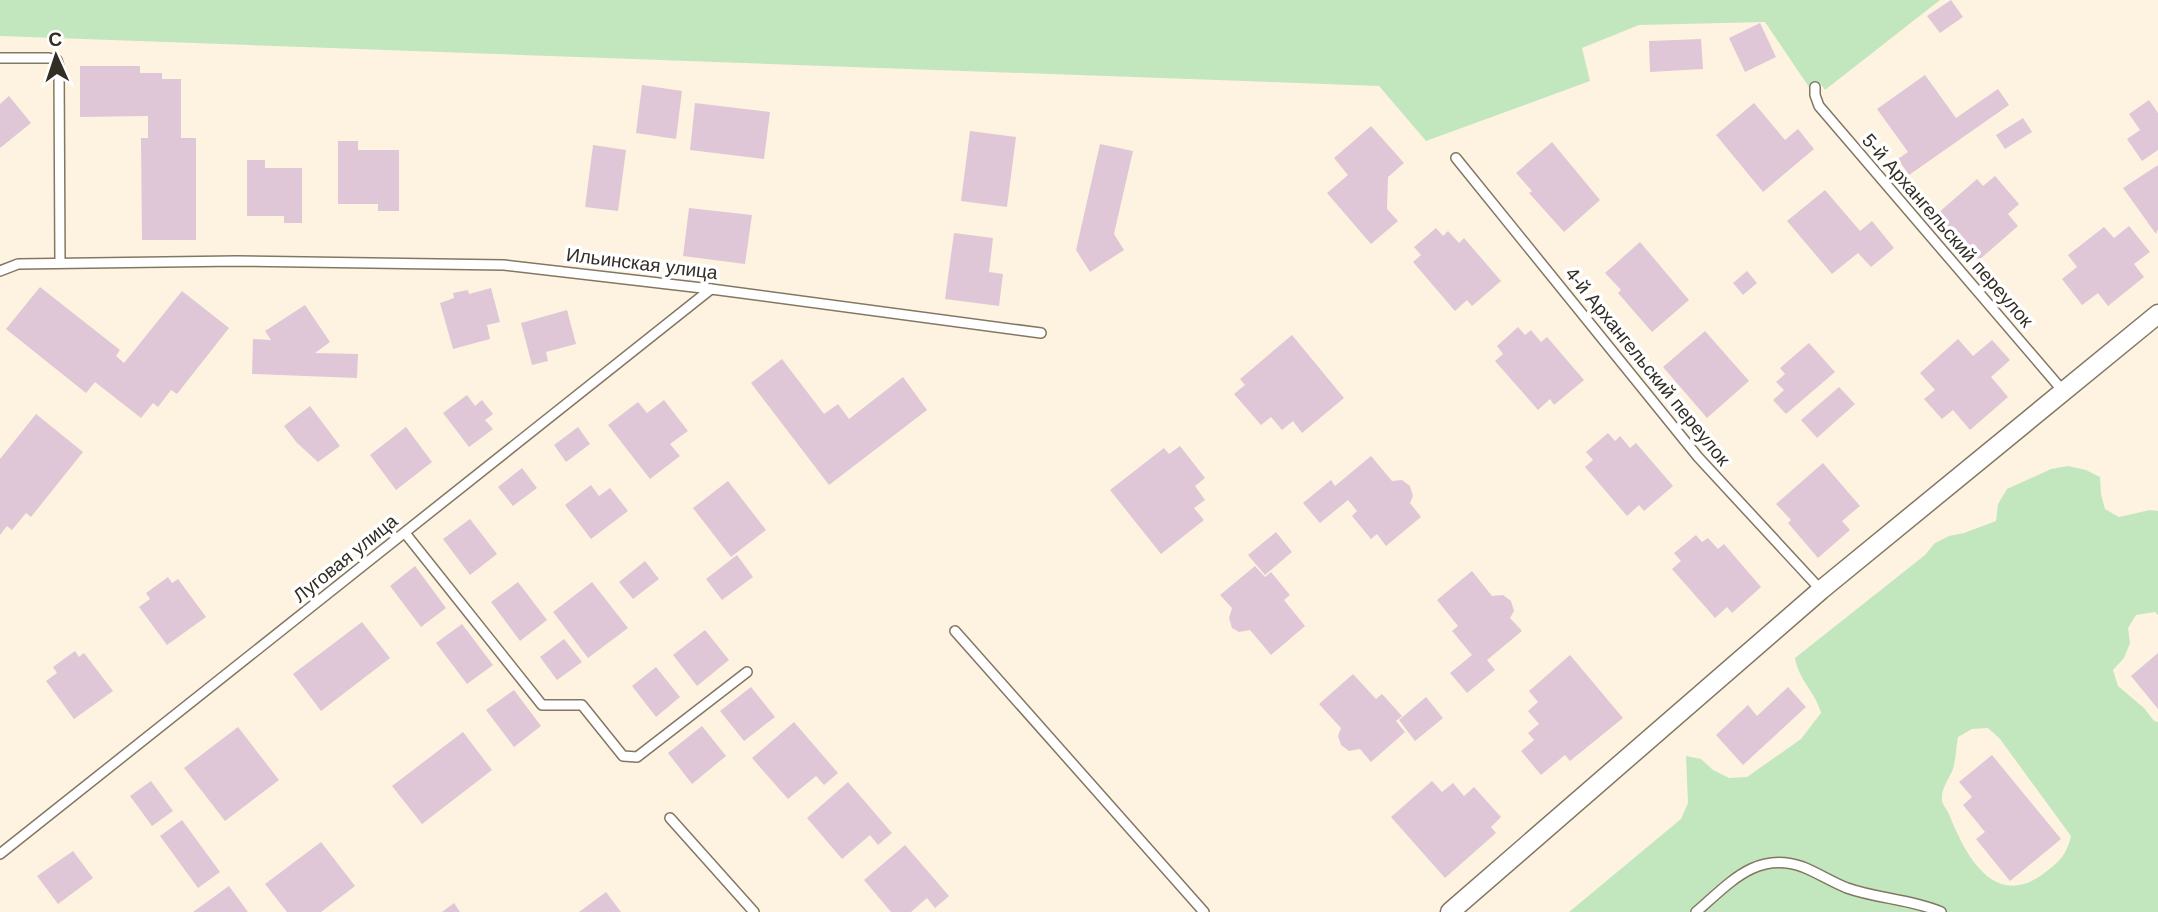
<svg xmlns="http://www.w3.org/2000/svg" width="2158" height="912" viewBox="0 0 2158 912" font-family="Helvetica,sans-serif">
<rect width="100%" height="100%" fill="#fef3e1"/>
<g fill="#c2e7bf" fill-rule="evenodd">
<polygon points="0,0 1940,0 1825,90 1820,83 1811,90 1765,22 1639,25 1582,48 1590,81 1426,141 1379,86 0,36"/>
<path d="M2068,466L2086,470L2100,477L2101,494L2105,509L2119,517L2150,510L2158,511V615L2155,612L2136,615L2128,628L2130,643L2124,658L2113,670L2118,686L2144,708L2154,721L2158,722V912H1569L1681,819L1688,803L1686,756L1701,759L1713,770L1729,778L1747,777L1801,739L1821,713C1815,691 1799,681 1795,658L1925,555L1935,543L1949,536L1964,533L1996,521L1998,504L2007,489L2051,469ZM1988,728L2000,739L2071,836C2066,856 2059,862 2043,874C1994,910 1965,855 1949,814C1947,810 1942,804 1942,800C1941,788 1949,779 1953,769C1956,759 1956,747 1958,737L1972,729Z"/>
</g>
<g fill="#dfc7d7">
<polygon points="1951,0 1963,17 1940,33 1927,16"/>
<polygon points="1760,23 1776,57 1745,72 1729,38"/>
<polygon points="1701,39 1703,69 1650,72 1649,41"/>
<polygon points="80,66 140,66 140,73 162,73 162,79 181,79 181,138 196,138 196,240 142,240 141,138 148,138 148,116 80,117"/>
<polygon points="1925,75 1956,118 1998,89 2009,105 1909,175 1898,159 1908,152 1877,109"/>
<polygon points="642,85 682,91 676,139 636,133"/>
<polygon points="9,96 31,123 0,148 0,104"/>
<polygon points="2149,100 2158,113 2158,150 2142,161 2127,139 2140,130 2129,114"/>
<polygon points="695,103 770,112 764,159 690,150"/>
<polygon points="1754,103 1785,140 1798,129 1814,149 1763,192 1716,135"/>
<polygon points="2023,118 2032,132 2005,149 1996,135"/>
<polygon points="1371,126 1404,163 1388,177 1387,209 1398,221 1371,244 1327,193 1348,175 1334,158"/>
<polygon points="970,131 1016,137 1007,207 961,201"/>
<polygon points="338,141 358,141 358,150 399,150 399,211 378,211 378,204 338,204"/>
<polygon points="1552,142 1600,200 1564,232 1529,193 1532,191 1516,173"/>
<polygon points="1100,144 1133,151 1114,234 1124,250 1090,272 1076,250"/>
<polygon points="593,145 626,150 618,211 585,207"/>
<polygon points="247,160 265,160 265,168 302,168 302,223 284,223 284,216 247,216"/>
<polygon points="2158,165 2158,229 2156,234 2123,188"/>
<polygon points="1995,176 2019,204 2008,214 2018,226 1978,261 1937,214 1977,179 1983,186"/>
<polygon points="1825,190 1860,231 1872,221 1894,248 1871,267 1858,253 1832,274 1787,221"/>
<polygon points="689,208 752,215 745,264 683,256"/>
<polygon points="2129,226 2150,252 2134,264 2144,277 2108,306 2098,293 2082,305 2062,279 2077,267 2068,255 2104,227 2114,238"/>
<polygon points="1436,228 1443,236 1448,231 1459,243 1464,238 1501,281 1472,306 1467,300 1455,311 1413,262 1421,255 1414,247"/>
<polygon points="954,233 993,238 989,272 1003,274 999,306 945,299"/>
<polygon points="1640,242 1689,300 1652,332 1618,293 1621,290 1605,273"/>
<polygon points="1747,271 1757,283 1743,295 1733,283"/>
<polygon points="40,287 120,350 116,356 124,363 182,291 229,328 177,394 171,390 158,407 153,403 141,418 95,382 86,393 6,329"/>
<polygon points="491,288 500,322 487,325 490,339 453,349 440,303 454,298 453,293 468,290 469,294"/>
<polygon points="305,305 330,342 315,353 358,354 357,378 252,374 253,339 271,340 265,331"/>
<polygon points="567,310 576,344 546,352 548,361 532,365 521,323"/>
<polygon points="1518,327 1525,335 1531,330 1541,342 1547,337 1584,380 1554,405 1550,399 1538,410 1495,361 1503,354 1497,346"/>
<polygon points="1705,331 1749,381 1707,418 1663,367"/>
<polygon points="1292,335 1344,398 1302,433 1293,421 1282,430 1271,417 1261,425 1234,394 1245,385 1240,379"/>
<polygon points="1958,339 1973,356 1992,340 2010,360 1991,377 2008,397 1970,430 1953,410 1942,419 1924,399 1935,390 1920,373"/>
<polygon points="1809,343 1835,372 1786,414 1773,400 1784,390 1776,382 1785,374 1780,368"/>
<polygon points="782,359 824,414 838,404 849,419 903,377 927,410 829,485 751,383"/>
<polygon points="1839,387 1855,404 1817,438 1801,420"/>
<polygon points="467,395 475,406 482,400 493,414 485,420 493,429 469,447 443,413"/>
<polygon points="664,400 688,431 670,444 680,456 650,479 608,425 638,402 647,413"/>
<polygon points="310,406 340,446 318,462 297,443 284,426"/>
<polygon points="36,414 83,452 31,517 26,513 12,530 7,526 0,535 0,459"/>
<polygon points="406,427 432,462 396,490 370,455"/>
<polygon points="578,427 590,444 566,462 554,445"/>
<polygon points="1608,433 1615,441 1620,436 1630,448 1636,443 1673,486 1644,511 1639,505 1627,516 1585,467 1593,460 1586,452"/>
<polygon points="1180,446 1205,478 1195,486 1205,500 1194,508 1204,520 1161,554 1110,490 1164,448 1169,454"/>
<polygon points="1371,456 1392,481 1402,480 1410,486 1413,496 1410,503 1421,517 1386,546 1377,534 1371,539 1352,516 1357,511 1348,500 1320,523 1303,503 1331,480 1335,486"/>
<polygon points="1823,463 1860,506 1842,521 1850,530 1818,558 1788,523 1791,520 1776,504"/>
<polygon points="522,468 537,488 513,506 498,487"/>
<polygon points="728,481 766,530 731,557 693,508"/>
<polygon points="591,485 599,496 610,488 628,511 591,539 565,505"/>
<polygon points="470,519 497,554 470,575 443,539"/>
<polygon points="1276,532 1292,552 1265,575 1248,555"/>
<polygon points="1696,535 1702,542 1708,538 1718,549 1724,544 1761,587 1732,613 1727,607 1715,618 1672,569 1681,561 1674,553"/>
<polygon points="737,555 753,577 722,600 706,579"/>
<polygon points="645,561 659,579 633,599 619,582"/>
<polygon points="415,566 446,608 421,627 390,586"/>
<polygon points="1255,566 1265,577 1271,572 1290,595 1284,600 1305,626 1271,655 1250,630 1239,632 1232,628 1229,618 1232,608 1220,595"/>
<polygon points="1472,571 1492,596 1503,595 1511,601 1514,611 1510,618 1522,631 1487,660 1495,670 1467,693 1450,673 1472,655 1452,631 1458,626 1437,600"/>
<polygon points="168,577 172,583 178,579 206,617 167,645 139,607 150,599 146,593"/>
<polygon points="518,582 547,620 520,641 491,602"/>
<polygon points="592,582 628,628 588,658 553,612"/>
<polygon points="362,622 390,658 321,711 293,674"/>
<polygon points="462,624 493,665 467,684 436,643"/>
<polygon points="705,630 729,660 697,686 673,655"/>
<polygon points="564,639 582,662 557,680 540,657"/>
<polygon points="75,651 79,657 84,653 113,691 74,719 46,681 57,673 53,667"/>
<polygon points="2158,653 2158,709 2131,676"/>
<polygon points="1570,655 1623,718 1570,761 1565,755 1541,775 1521,751 1534,740 1528,733 1539,724 1528,711 1538,702 1529,691"/>
<polygon points="656,667 680,697 656,717 632,686"/>
<polygon points="1353,674 1376,699 1382,694 1402,716 1396,721 1405,732 1371,762 1360,749 1349,751 1341,745 1338,736 1341,728 1319,704"/>
<polygon points="751,687 775,717 744,741 720,711"/>
<polygon points="1788,687 1806,707 1743,765 1716,735 1748,705 1757,716"/>
<polygon points="514,690 541,726 514,747 486,710"/>
<polygon points="1426,697 1443,718 1415,741 1399,720"/>
<polygon points="794,722 838,773 824,785 816,776 788,799 752,758"/>
<polygon points="702,726 726,756 692,784 668,753"/>
<polygon points="238,727 279,780 225,821 184,768"/>
<polygon points="463,732 492,770 422,824 392,786"/>
<polygon points="1992,755 2061,839 2010,881 1976,839 1985,832 1963,805 1972,797 1959,782"/>
<polygon points="151,781 173,811 152,826 130,796"/>
<polygon points="1432,781 1442,792 1453,783 1464,796 1474,787 1501,817 1491,827 1496,833 1445,878 1391,817"/>
<polygon points="848,782 892,833 878,845 870,835 842,859 807,818"/>
<polygon points="182,820 220,872 198,888 160,836"/>
<polygon points="321,842 355,886 321,912 287,912 265,884"/>
<polygon points="905,845 949,896 935,908 927,898 911,912 891,912 864,880"/>
<polygon points="73,851 93,878 58,904 37,876"/>
<polygon points="229,886 248,912 193,912"/>
<polygon points="606,892 621,912 579,912"/>
<polygon points="454,903 460,912 442,912"/>
</g>
<g fill="none" stroke-linecap="round" stroke-linejoin="round">
<g stroke="#837763" stroke-width="12">
<g id="service">
<polyline points="0,58 49,58 57,60 59,67 60,263"/>
<polyline points="1815,87 1815,95 1819,106 2063,391"/>
<polyline points="1456,158 1698,457 1821,590"/>
<polyline points="0,271 18,264 237,261 504,265 711,289 1041,333"/>
<polyline points="405,533 542,705 582,705 623,756 637,757 747,672"/>
<polyline points="955,631 1204,912"/>
<polyline points="670,818 754,912"/>
<polyline points="0,854 711,289"/>
<path d="M1696,912C1729,884 1756,850 1803,867C1818,873 1832,882 1847,888C1878,899 1911,899 1941,912"/>
</g>
</g>
<g stroke="#837763" stroke-width="21">
<polyline id="minor" points="1450,912 1821,590 2158,314"/>
</g>
<use href="#service" stroke="#fff" stroke-width="9"/>
<use href="#minor" stroke="#fff" stroke-width="18"/>
</g>
<g text-anchor="middle" stroke-width="7" stroke-linejoin="round" paint-order="stroke">
<g font-size="19" fill="#332e25" stroke="#fff">
<text transform="translate(1948 230) rotate(49)" y="7">5-й Архангельский переулок</text>
<text transform="translate(642 263) rotate(7)" y="7">Ильинская улица</text>
<text transform="translate(1648 366) rotate(51)" y="7">4-й Архангельский переулок</text>
<text transform="translate(345 558) rotate(-39)" y="7">Луговая улица</text>
</g>
</g>
<g transform="translate(56 56) rotate(357)" stroke="#ffffff" stroke-width="5" paint-order="stroke">
<path d="M0-5L12 26L0 18L-12 26Z" fill="#332e25"/>
<text y="-10" font-size="19" font-weight="bold" text-anchor="middle" fill="#332e25">С</text>
</g>
</svg>
